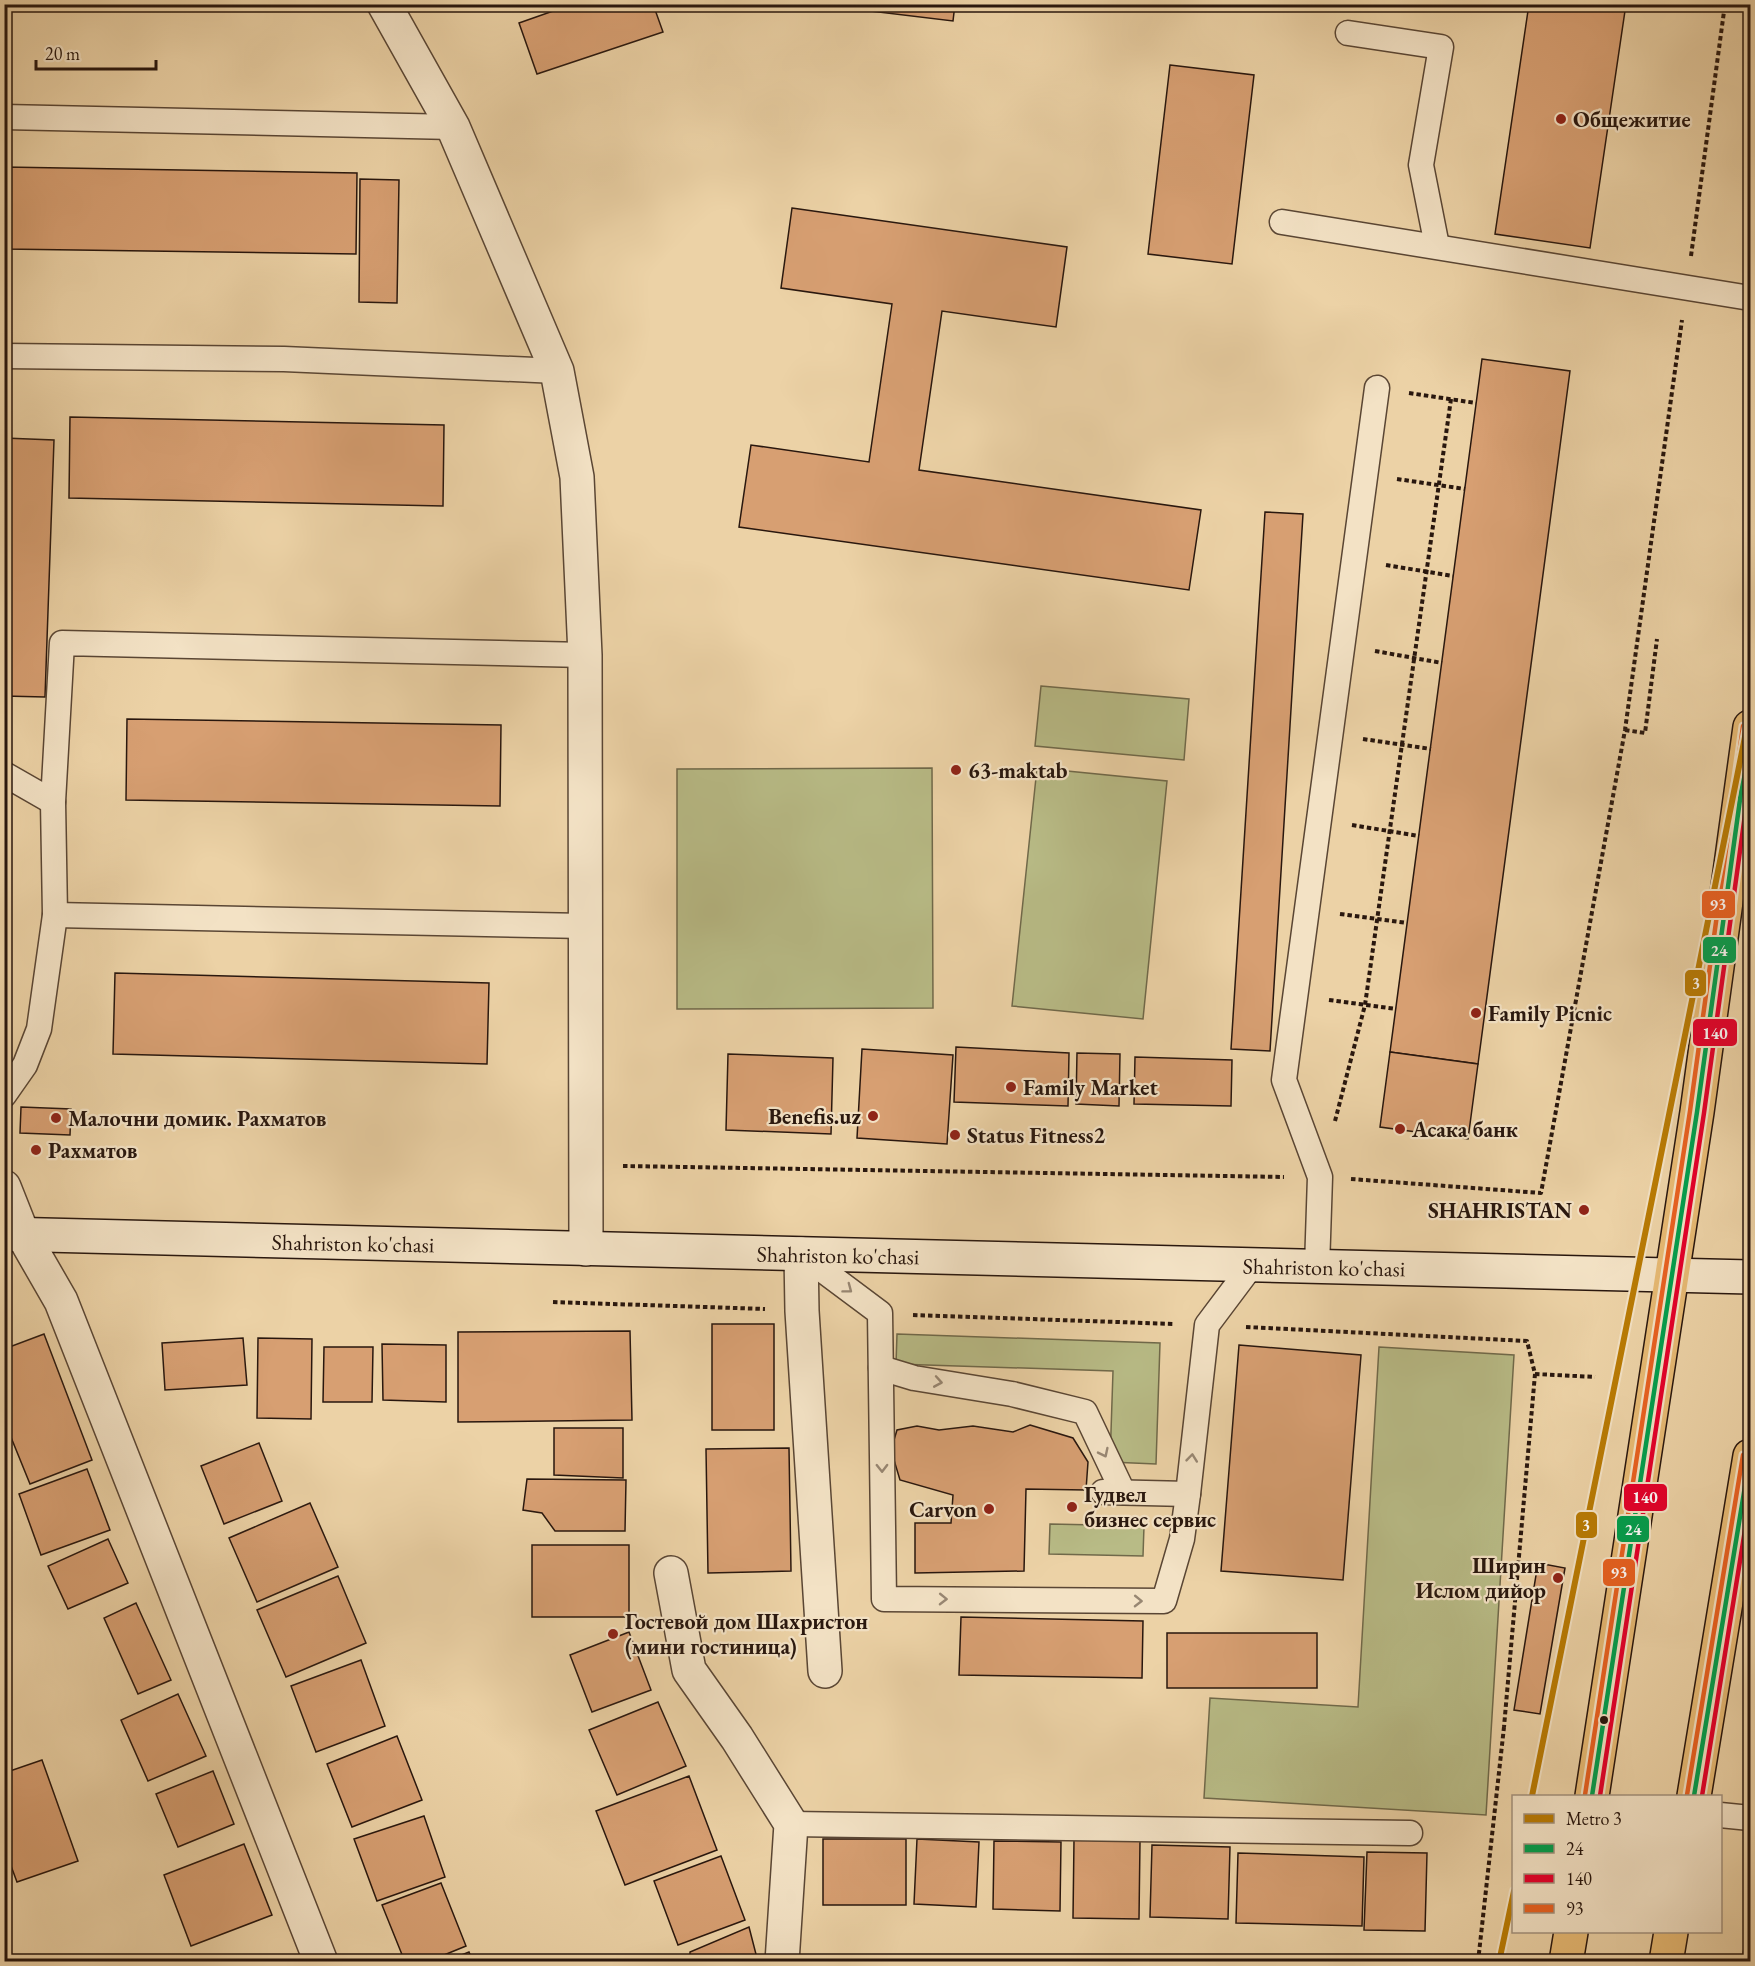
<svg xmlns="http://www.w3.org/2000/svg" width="1755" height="1966" viewBox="0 0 1755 1966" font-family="'EB Garamond',serif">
<rect width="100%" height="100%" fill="#ecd2a6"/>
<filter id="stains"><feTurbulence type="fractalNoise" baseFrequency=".00333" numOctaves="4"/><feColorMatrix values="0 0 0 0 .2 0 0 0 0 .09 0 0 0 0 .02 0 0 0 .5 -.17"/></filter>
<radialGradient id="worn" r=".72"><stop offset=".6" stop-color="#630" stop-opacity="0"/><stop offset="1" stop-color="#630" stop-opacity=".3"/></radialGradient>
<g fill="#b8bb86" stroke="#70694a" stroke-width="1.5">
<polygon points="1041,686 1189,699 1184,760 1035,746"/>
<polygon points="932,768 933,1008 677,1009 677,769"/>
<polygon points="1037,768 1167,781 1143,1019 1012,1006"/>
<polygon points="897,1334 1160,1343 1156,1464 1110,1462 1113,1371 896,1364"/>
<polygon points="1379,1347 1514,1355 1486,1815 1204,1798 1210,1698 1358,1707"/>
<polygon points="1050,1524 1144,1526 1143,1556 1049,1554"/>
</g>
<g fill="#d79f72" stroke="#29170e" stroke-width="1.5">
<polygon points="573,4 653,4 663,32 537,74 519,23"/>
<polygon points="812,4 955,4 953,21"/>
<polygon points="1529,4 1626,4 1590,248 1495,234"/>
<polygon points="1170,65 1254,75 1232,264 1148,254"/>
<polygon points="4,167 357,173 356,254 4,249"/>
<polygon points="360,179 399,180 397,303 359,302"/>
<polygon points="792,208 1067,247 1056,327 942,311 919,470 1201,510 1189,590 739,527 751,445 869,462 892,304 781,288"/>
<polygon points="1482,359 1570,371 1478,1064 1390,1052"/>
<polygon points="70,417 444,425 443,506 69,498"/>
<polygon points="4,438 54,440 45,697 4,696"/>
<polygon points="1265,512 1303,514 1270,1051 1231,1049"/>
<polygon points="127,719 501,725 500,806 126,800"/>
<polygon points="115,973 489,983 487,1064 113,1054"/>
<polygon points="956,1047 1069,1053 1068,1106 954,1102"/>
<polygon points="862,1049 953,1055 947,1144 857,1138"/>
<polygon points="1390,1052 1478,1064 1468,1139 1380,1127"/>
<polygon points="1077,1053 1120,1054 1119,1106 1076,1104"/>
<polygon points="728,1054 833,1058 831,1134 726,1130"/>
<polygon points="1135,1057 1232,1060 1231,1106 1134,1104"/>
<polygon points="21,1107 71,1109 70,1135 20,1133"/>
<rect x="712" y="1324" width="62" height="106"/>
<polygon points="630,1331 632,1420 458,1422 458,1332"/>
<polygon points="44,1334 92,1460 30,1484 4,1420 4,1349"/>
<polygon points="243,1338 247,1385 165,1390 162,1343"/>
<polygon points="258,1338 312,1339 311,1419 257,1418"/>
<polygon points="382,1344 446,1345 446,1402 383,1400"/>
<polygon points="1239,1345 1361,1355 1343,1580 1221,1571"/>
<polygon points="324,1347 373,1347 372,1402 323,1402"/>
<polygon points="1030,1425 1073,1438 1088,1462 1086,1490 1026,1489 1024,1571 915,1573 915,1523 951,1523 953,1495 900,1480 891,1450 897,1430 917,1426 939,1430 973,1426 1013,1432"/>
<polygon points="554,1428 623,1428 623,1478 554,1475"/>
<polygon points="259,1443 282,1501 224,1524 201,1466"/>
<polygon points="789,1448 791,1571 708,1573 706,1449"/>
<polygon points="87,1469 110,1530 41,1555 19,1494"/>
<polygon points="527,1479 626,1480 625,1531 555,1531 542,1513 523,1510"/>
<polygon points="310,1503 338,1567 257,1602 229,1538"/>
<polygon points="108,1539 128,1583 68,1609 48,1566"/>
<rect x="532" y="1545" width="97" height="72"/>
<polygon points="1538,1563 1565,1568 1540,1714 1514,1710"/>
<polygon points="338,1576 366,1643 286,1677 257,1610"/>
<polygon points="136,1603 171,1680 138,1694 104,1618"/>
<polygon points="961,1617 1143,1621 1142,1678 959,1675"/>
<polygon points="629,1632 651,1690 592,1712 570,1655"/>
<rect x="1167" y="1633" width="150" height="55"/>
<polygon points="361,1660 385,1726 316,1752 291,1686"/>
<polygon points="178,1694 206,1756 148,1781 121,1720"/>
<polygon points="658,1702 686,1766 617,1795 589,1730"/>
<polygon points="397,1736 422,1800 352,1827 327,1764"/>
<polygon points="42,1760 78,1861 17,1882 4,1847 4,1773"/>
<polygon points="213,1771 234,1824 178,1847 156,1794"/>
<polygon points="689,1776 717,1850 625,1885 596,1811"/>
<polygon points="424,1816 445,1877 377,1901 354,1839"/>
<rect x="823" y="1839" width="83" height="66"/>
<polygon points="917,1839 979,1842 976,1907 914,1904"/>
<polygon points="1074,1840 1140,1841 1139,1919 1073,1918"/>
<polygon points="994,1841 1061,1842 1060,1911 993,1909"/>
<polygon points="244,1844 272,1915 191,1946 164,1875"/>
<polygon points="1152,1845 1230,1847 1228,1919 1150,1917"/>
<polygon points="1367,1852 1427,1853 1425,1931 1364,1930"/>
<polygon points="1238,1853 1364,1857 1362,1926 1236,1923"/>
<polygon points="721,1856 745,1920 678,1945 654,1881"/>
<polygon points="441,1883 466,1946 427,1962 405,1962 382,1905"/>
<polygon points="749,1927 758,1962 690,1962 690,1952"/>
<polygon points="469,1952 473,1962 444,1962"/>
</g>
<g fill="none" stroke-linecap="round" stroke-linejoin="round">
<g stroke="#5a4634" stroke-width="27">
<g id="lane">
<polyline points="1348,33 1441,47 1421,165 1437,246"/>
<polyline points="4,117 453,127"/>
<polyline points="1282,222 1750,298"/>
<polyline points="4,356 284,359 557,371"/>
<polyline points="4,774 53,802"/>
<polyline points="55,915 585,926"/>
<polyline points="4,1095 25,1065 39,1029 55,915 53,802 62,643 585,655"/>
<polyline points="801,1254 880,1313 884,1599 1164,1601 1182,1539 1188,1494"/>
<polyline points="1317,1267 1320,1177 1284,1080 1377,388"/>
<polyline points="881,1368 914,1378 1012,1394 1085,1412 1123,1492"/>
<polyline points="1103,1492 1188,1494 1207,1325 1252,1265"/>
<polyline points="1720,1815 1750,1818"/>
<polyline points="791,1824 1410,1833"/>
</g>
</g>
<g stroke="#5a4634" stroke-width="36">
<g id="street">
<polyline points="384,4 453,127 557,371 577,477 585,655 586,1249"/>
<polyline points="4,1187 23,1235 61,1301 321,1962"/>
<polyline points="801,1254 802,1311 825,1671"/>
<polyline points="671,1573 689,1670 737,1738 791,1824 782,1962"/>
</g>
</g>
<g stroke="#29170e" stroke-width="36">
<polyline id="secondary" points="4,1234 1750,1277"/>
</g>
<g stroke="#29170e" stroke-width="36">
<g id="primary">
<polyline points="1592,1796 1697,1112 1750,727"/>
<polyline points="1694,1796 1750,1456"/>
<polyline points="1566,1962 1571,1932"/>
<polyline points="1666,1962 1671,1932"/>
</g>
</g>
<g stroke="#29170e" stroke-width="4" stroke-dasharray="4.5 3" stroke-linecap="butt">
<polyline points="1691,256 1725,4"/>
<polyline points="1409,393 1476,403"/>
<polyline points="1397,479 1465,489"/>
<polyline points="1386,565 1453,576"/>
<polyline points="1375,651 1442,663"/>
<polyline points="1625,730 1645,733 1657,639"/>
<polyline points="1363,739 1431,749"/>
<polyline points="1352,825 1419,836"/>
<polyline points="1340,914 1407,923"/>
<polyline points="1329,1000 1396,1009"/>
<polyline points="1335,1121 1365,1005 1451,399"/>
<polyline points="623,1166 1284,1177"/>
<polyline points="1351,1179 1541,1193 1625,730 1682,320"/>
<polyline points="553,1302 765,1309"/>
<polyline points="913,1315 1175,1324"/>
<polyline points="1246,1327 1527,1341 1535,1374 1504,1727"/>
<polyline points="1535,1374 1595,1377"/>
<polyline points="1478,1962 1504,1727"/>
<polyline points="1743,1962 1750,1917"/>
</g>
<use href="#lane" stroke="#f3e2c5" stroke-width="24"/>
<use href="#street" stroke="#f3e2c5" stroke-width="33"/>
<use href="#secondary" stroke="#f3e2c5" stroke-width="33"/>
<use href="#primary" stroke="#e6b973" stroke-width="33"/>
<g stroke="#f3e2c5" stroke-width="9">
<g id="bus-1">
<polyline points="1592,1796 1697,1112 1750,727"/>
<polyline points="1694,1796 1750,1456"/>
</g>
</g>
<g stroke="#f3e2c5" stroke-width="9">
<g id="bus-2">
<polyline points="1600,1796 1704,1113 1750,778"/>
<polyline points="1702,1796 1750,1499"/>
</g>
</g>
<g stroke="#f3e2c5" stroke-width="9">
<g id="bus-3">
<polyline points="1585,1795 1690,1111 1743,726"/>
<polyline points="1687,1795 1743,1455"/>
</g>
</g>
<use href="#bus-1" stroke="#029f4e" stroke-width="4.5"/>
<use href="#bus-2" stroke="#e4002b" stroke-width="4.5"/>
<use href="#bus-3" stroke="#e86121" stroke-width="4.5"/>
<g stroke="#f3e2c5" stroke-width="10">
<g id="metro-1">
<polyline points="1532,1796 1750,712"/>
<polyline points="1499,1962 1514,1891"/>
</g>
</g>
<use href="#metro-1" stroke="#b97b04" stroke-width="6"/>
</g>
<defs><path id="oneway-chevron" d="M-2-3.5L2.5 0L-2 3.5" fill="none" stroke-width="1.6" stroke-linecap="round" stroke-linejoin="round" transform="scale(1.5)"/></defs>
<g stroke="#988773">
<use href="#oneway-chevron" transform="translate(848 1289) rotate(37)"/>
<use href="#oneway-chevron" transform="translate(938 1382) rotate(10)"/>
<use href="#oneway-chevron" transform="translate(1104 1453) rotate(64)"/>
<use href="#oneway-chevron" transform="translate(1192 1458) rotate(-84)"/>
<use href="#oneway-chevron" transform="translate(882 1468) rotate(89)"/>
<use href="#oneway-chevron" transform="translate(943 1599) rotate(1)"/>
<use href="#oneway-chevron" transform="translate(1138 1601) rotate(1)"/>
</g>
<g fill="#8f2418" stroke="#f3e2c5" stroke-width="2">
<circle cx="1561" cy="119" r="6"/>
<circle cx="956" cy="770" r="6"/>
<circle cx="1476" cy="1013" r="6"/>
<circle cx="1011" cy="1087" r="6"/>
<circle cx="873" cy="1116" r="6"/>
<circle cx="56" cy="1118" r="6"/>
<circle cx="1400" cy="1129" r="6"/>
<circle cx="955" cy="1135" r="6"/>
<circle cx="36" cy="1150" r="6"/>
<circle cx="1584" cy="1210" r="6"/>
<circle cx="1072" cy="1507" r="6"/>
<circle cx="989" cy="1509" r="6"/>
<circle cx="1558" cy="1578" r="6"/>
<circle cx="613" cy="1634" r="6"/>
</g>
<circle fill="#29170e" stroke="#f3e2c5" stroke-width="2" cx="1604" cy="1720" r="5"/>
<g text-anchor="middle" stroke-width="4.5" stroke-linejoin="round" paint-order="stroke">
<g font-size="22" font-weight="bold" fill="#29170e" stroke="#f3e2c5" text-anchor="start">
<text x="1573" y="127">Общежитие</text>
<text x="968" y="778">63-maktab</text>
<text x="1488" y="1021">Family Picnic</text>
<text x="1023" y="1095">Family Market</text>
<text x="861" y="1124" text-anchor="end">Benefis.uz</text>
<text x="68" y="1126">Малочни домик. Рахматов</text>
<text x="1412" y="1137">Асака банк</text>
<text x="967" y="1143">Status Fitness2</text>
<text x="48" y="1158">Рахматов</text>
<text x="1572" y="1218" text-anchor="end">SHAHRISTAN</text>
<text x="1084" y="1502">Гудвел<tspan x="1084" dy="25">бизнес сервис</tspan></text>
<text x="977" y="1517" text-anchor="end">Carvon</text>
<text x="1546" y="1573" text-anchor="end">Ширин<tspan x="1546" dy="25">Ислом дийор</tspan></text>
<text x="625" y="1629">Гостевой дом Шахристон<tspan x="625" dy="25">(мини гостиница)</tspan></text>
</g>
<g font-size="22" fill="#29170e" stroke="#f3e2c5">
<text transform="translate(353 1243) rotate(1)" y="8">Shahriston ko'chasi</text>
<text transform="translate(838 1255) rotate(1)" y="8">Shahriston ko'chasi</text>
<text transform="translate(1324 1267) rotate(1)" y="8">Shahriston ko'chasi</text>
</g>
</g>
<g stroke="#f3e2c5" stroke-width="2">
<rect x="1701" y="890" width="35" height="29" rx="6" fill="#e86121"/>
<rect x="1702" y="936" width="35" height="28" rx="6" fill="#029f4e"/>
<rect x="1684" y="969" width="23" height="28" rx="6" fill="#b97b04"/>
<rect x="1692" y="1018" width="46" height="29" rx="6" fill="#e4002b"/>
<rect x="1623" y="1483" width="45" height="29" rx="6" fill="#e4002b"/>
<rect x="1575" y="1511" width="23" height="28" rx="6" fill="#b97b04"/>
<rect x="1616" y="1515" width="34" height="28" rx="6" fill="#029f4e"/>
<rect x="1602" y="1558" width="34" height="29" rx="6" fill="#e86121"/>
</g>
<g font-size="16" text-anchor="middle" font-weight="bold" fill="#fff">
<text x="1718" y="910">93</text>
<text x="1719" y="956">24</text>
<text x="1696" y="989">3</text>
<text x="1715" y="1039">140</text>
<text x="1645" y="1503">140</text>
<text x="1586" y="1531">3</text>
<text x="1633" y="1535">24</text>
<text x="1619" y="1578">93</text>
</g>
<rect width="1755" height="1966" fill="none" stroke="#ecd2a6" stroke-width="24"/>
<rect x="6" y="6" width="1743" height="1954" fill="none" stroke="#29170e" stroke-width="3"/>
<rect x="12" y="12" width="1731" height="1942" fill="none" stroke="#29170e" stroke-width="1.5"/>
<rect x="1512" y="1795" width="210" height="138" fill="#f3e2c5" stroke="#a2917c" stroke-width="1.5"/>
<rect x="1524" y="1814" width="30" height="9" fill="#b97b04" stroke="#a2917c" stroke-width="1.5"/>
<text x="1566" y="1825" font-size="18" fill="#29170e">Metro 3</text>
<rect x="1524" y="1844" width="30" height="9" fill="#029f4e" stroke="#a2917c" stroke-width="1.5"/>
<text x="1566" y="1855" font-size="18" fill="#29170e">24</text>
<rect x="1524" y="1874" width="30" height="9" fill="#e4002b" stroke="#a2917c" stroke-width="1.5"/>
<text x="1566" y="1885" font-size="18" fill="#29170e">140</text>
<rect x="1524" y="1904" width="30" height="9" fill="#e86121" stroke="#a2917c" stroke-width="1.5"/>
<text x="1566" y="1915" font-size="18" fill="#29170e">93</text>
<path d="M36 60v9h120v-9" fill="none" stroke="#29170e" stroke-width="3"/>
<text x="45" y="60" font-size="18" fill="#29170e" stroke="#f3e2c5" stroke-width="4.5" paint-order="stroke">20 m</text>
<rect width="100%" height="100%" filter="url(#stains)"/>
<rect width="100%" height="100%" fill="url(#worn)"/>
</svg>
